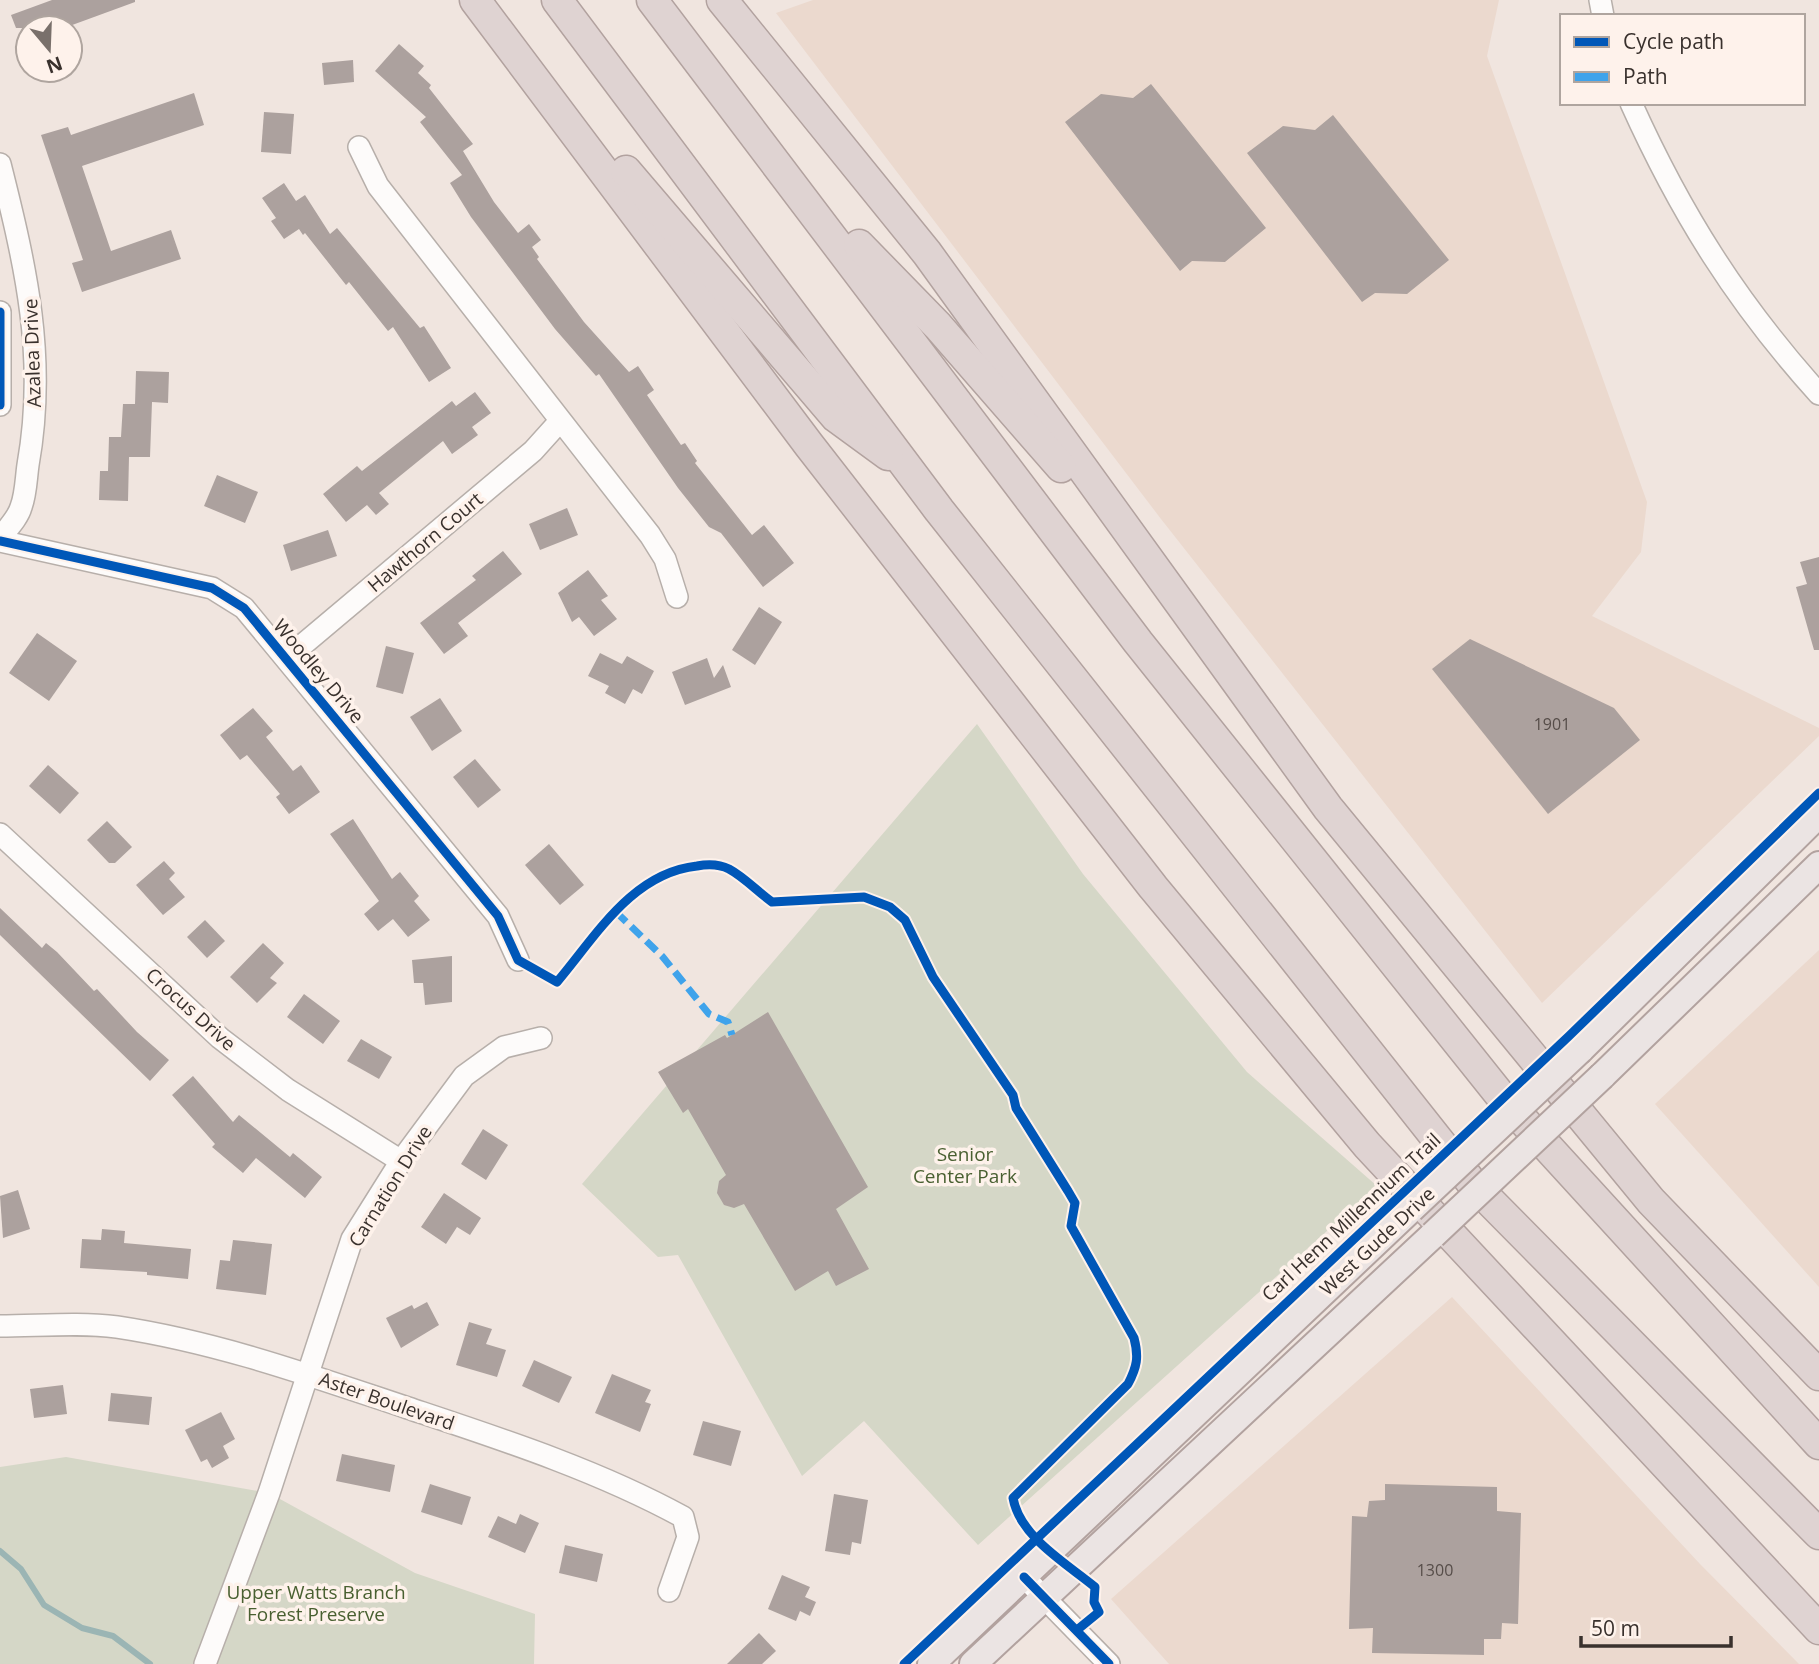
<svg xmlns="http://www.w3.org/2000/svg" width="1819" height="1664" viewBox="0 0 1819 1664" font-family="'Open Sans',sans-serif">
<rect width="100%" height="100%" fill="#f0e5df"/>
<g fill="#ebd9ce">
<polygon points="813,0 1499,0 1487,56 1647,502 1641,552 1592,616 1819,728 1819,736 1542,1003 1161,519 776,13"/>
<polygon points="1819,950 1819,1287 1655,1104"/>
<polygon points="1452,1297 1700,1564 1799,1664 1169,1664 1111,1599"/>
</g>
<g fill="#d5d7c7">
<polygon points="977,724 1083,874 1247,1072 1377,1186 978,1545 864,1421 802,1476 678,1255 658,1257 582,1184"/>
<polygon points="66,1457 269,1493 415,1573 535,1614 534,1664 0,1664 0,1467"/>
</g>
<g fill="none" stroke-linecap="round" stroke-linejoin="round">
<polyline stroke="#9bb5b4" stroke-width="6" points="0,1551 21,1569 44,1605 82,1628 113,1636 150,1664"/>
</g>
<g fill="#aca19e">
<polygon points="52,0 135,0 135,2 64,28 16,28 11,15"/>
<polygon points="399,44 424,66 418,73 431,85 429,88 473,144 463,151 494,202 518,233 529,224 541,240 532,247 539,257 537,259 584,322 629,372 638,366 654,390 647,395 681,445 685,443 697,461 695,463 752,535 764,525 794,563 763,587 721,533 709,527 678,488 599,374 596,376 555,329 471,217 450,183 462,175 420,122 426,117 375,71"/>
<polygon points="353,60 354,82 324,85 322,63"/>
<polygon points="1151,84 1266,228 1225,262 1192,261 1180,271 1065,122 1101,94 1133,98"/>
<polygon points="194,93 204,125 82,166 111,251 171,230 181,259 82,292 72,263 83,260 41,135 68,127 71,135"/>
<polygon points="264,112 294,114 291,154 261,152"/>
<polygon points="1333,115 1449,260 1407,294 1375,293 1362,302 1247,153 1283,126 1315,130"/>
<polygon points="284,183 296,201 305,195 330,234 337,228 420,328 424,326 451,368 429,382 393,327 388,331 349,282 346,285 305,233 303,235 299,229 284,239 271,221 276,218 262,198"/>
<polygon points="136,371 169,372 168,403 152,402 150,457 129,457 128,501 99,500 100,471 108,471 109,437 121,437 123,404 135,404"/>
<polygon points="475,392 491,413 472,427 478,435 452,454 443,441 379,493 389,504 376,515 367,505 346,522 323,494 357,466 362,471 452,401 456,406"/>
<polygon points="217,475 258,492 245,523 204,506"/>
<polygon points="567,508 578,535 540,550 529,524"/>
<polygon points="328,530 337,556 291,571 283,545"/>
<polygon points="503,551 522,574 458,623 468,636 444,654 420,623 476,580 472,576"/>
<polygon points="1819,557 1819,650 1814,650 1796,587 1807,584 1800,562"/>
<polygon points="588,570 608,596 601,600 617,619 594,636 579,617 572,622 558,593"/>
<polygon points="759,607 782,622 755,665 732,650"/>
<polygon points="37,633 77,661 49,701 9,673"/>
<polygon points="1470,639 1614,708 1640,740 1548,814 1432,669"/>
<polygon points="386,646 414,653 403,694 376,687"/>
<polygon points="600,653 622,664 627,656 654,671 642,694 633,689 625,704 605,693 609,686 588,676"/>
<polygon points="707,658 714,678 723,665 731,687 685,705 672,672"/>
<polygon points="440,698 462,731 432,751 410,717"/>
<polygon points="253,708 273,731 266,737 293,771 301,765 320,792 289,814 276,797 280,794 247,755 240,760 220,735"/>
<polygon points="475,759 501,790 478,808 453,777"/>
<polygon points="48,765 79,793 60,814 29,786"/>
<polygon points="353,819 392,879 400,872 419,896 414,901 430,920 408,937 393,919 378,931 364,914 379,901 330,834"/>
<polygon points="107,821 132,847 115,863 109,863 87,840"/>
<polygon points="549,844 584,885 560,905 525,865"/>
<polygon points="164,861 175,873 169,879 185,897 163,915 136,885"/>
<polygon points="0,908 42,948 46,943 57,952 94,991 97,989 137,1032 169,1060 150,1081 0,935"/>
<polygon points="205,920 225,941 207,958 187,937"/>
<polygon points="263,943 284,963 270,978 277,983 257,1003 230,977"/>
<polygon points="452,956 452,1002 425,1005 423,983 414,983 412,960"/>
<polygon points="304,994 340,1021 323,1044 287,1017"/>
<polygon points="768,1012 868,1187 836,1209 869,1269 836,1286 828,1271 795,1291 744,1204 734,1208 724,1205 717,1193 719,1181 726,1175 688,1109 683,1113 658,1072 725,1035 727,1038"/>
<polygon points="361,1039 392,1057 379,1079 347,1061"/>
<polygon points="193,1076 233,1122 239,1115 290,1157 293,1153 322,1177 305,1198 256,1158 243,1173 212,1147 215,1144 172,1095"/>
<polygon points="483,1129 508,1145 486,1180 461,1164"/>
<polygon points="18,1190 30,1229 3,1238 0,1196"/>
<polygon points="444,1193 481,1218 470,1235 457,1227 446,1244 421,1227"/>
<polygon points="102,1229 125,1231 124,1243 191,1249 188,1279 147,1275 147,1272 80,1268 82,1239 101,1240"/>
<polygon points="233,1240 272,1244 266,1295 216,1289 220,1260 230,1261"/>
<polygon points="427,1302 439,1325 401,1348 386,1318 412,1305 414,1309"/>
<polygon points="469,1322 492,1329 486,1344 506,1350 497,1377 456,1365"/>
<polygon points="534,1360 572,1377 559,1403 522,1386"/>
<polygon points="612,1374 651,1390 645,1402 651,1404 640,1432 595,1413"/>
<polygon points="63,1385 67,1414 34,1418 30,1389"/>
<polygon points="111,1393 152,1397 149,1425 108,1421"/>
<polygon points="221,1412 235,1439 223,1446 229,1458 212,1468 207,1459 201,1462 185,1430"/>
<polygon points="703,1421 741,1431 731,1466 693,1455"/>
<polygon points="342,1454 395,1465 390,1492 336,1481"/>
<polygon points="430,1484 471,1497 462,1525 421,1512"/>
<polygon points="1385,1484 1497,1487 1497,1511 1521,1513 1518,1624 1502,1623 1501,1639 1484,1639 1484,1655 1372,1653 1373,1628 1349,1629 1352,1516 1367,1517 1369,1501 1385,1500"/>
<polygon points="834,1494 868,1500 861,1544 852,1542 850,1555 825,1551"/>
<polygon points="520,1514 539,1523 525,1553 488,1537 498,1516 516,1524"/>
<polygon points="565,1545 603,1554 597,1582 559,1573"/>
<polygon points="782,1575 810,1587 805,1597 816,1602 810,1616 800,1611 796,1621 768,1609"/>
<polygon points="759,1633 776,1651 762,1664 727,1664"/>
</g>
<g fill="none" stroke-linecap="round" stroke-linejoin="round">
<g stroke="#b7afaa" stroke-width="24">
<g id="minor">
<polyline points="1600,0 1603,16"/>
<path d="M1631,103C1681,214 1737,303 1819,394"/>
<polyline points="359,147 378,186 650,535 665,559 677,597"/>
<path d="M0,164C26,267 47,358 28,465C26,479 26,494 21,507C18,518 7,529 0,538"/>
<polyline points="0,312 0,405"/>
<polyline points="0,541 212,588 244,608 498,916 518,960"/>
<polyline points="287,658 533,451 560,421"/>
<polyline points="0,834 220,1038 288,1090 401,1161"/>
<path d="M0,1326C38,1326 79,1322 117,1327C217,1342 312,1376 408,1408C501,1439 597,1470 683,1517L688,1537L669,1591"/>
<polyline points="1024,1577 1109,1664"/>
<polyline points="205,1664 269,1493 352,1239 401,1161 464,1076 504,1047 541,1038"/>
</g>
</g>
<g stroke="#b2a29f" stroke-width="30">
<g id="major">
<polyline points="1580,1050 1819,814"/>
<polyline points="1602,1076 1819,865"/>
<polyline points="931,1664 1411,1209"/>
<polyline points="973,1664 1433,1235"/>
</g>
</g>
<g stroke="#b2a29f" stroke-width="33">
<g id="highway">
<polyline points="475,0 809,445 1153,887 1367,1145 1819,1629"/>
<polyline points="557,0 939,510 1472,1183 1819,1534"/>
<polyline points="652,0 1138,642 1500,1095 1819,1444"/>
<polyline points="722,0 927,253 1328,808 1651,1201 1819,1375"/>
<polyline points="626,171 836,417 888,455"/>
<polyline points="859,245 938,326 1061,467"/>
</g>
</g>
<use href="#minor" stroke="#fdfbfa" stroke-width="21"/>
<use href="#major" stroke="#ebe4e3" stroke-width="26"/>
<use href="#highway" stroke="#dfd3d2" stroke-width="30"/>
<g stroke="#b2a29f" stroke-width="30" stroke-linecap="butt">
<g id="major-bridge">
<polyline points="1411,1209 1580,1050"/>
<polyline points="1433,1235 1602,1076"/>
</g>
</g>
<use href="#major-bridge" stroke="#ebe4e3" stroke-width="26"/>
<polyline stroke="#3fa3eb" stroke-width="7" stroke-dasharray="14 7" stroke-linecap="butt" points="616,912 662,956 709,1014 728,1022 732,1035"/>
<g stroke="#fef2eb" stroke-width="13">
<g id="cycleway">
<polyline points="0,312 0,405"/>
<path d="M0,541L212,588L244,608L498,916L518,960L557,982C596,936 632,873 697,866C708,864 719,864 729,869C744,877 758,892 772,902L864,897L890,907L905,920L933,977L1013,1095L1016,1108L1068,1191L1075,1203L1071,1226L1134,1338C1139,1357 1137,1367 1128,1384L1013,1498C1020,1537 1066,1563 1095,1587L1094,1602L1099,1612L1077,1630"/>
<polyline points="1024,1577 1109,1664"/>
<polyline points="904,1664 1569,1036 1819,793"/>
</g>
</g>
<use href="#cycleway" stroke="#0057b8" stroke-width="9"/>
</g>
<g text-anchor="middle" stroke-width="7" stroke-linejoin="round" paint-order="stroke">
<g font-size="16" fill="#564d49">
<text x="1552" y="730">1901</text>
<text x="1435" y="1576">1300</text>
</g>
<g font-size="19" fill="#39312d" stroke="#fef2eb">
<text transform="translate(32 353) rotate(-92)" y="7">Azalea Drive</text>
<text transform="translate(425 542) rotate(-40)" y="7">Hawthorn Court</text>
<text transform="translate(319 671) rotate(50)" y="7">Woodley Drive</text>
<text transform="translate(191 1009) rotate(42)" y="7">Crocus Drive</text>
<text transform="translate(390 1186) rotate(-58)" y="7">Carnation Drive</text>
<text transform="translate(1351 1217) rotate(-43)" y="7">Carl Henn Millennium Trail</text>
<text transform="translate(1377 1241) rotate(-43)" y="7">West Gude Drive</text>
<text transform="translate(387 1401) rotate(19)" y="7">Aster Boulevard</text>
</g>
<g font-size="19" fill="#496031" stroke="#fef2eb">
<text x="965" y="1161">Senior<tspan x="965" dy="22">Center Park</tspan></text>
<text x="316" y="1599">Upper Watts Branch<tspan x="316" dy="22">Forest Preserve</tspan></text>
</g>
</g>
<rect x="1560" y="14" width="245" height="91" fill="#fef2eb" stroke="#afa59f" stroke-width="2"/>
<rect x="1574" y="37" width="35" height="10" fill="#0057b8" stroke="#afa59f" stroke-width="2"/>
<text x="1623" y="49" font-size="21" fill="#39312d">Cycle path</text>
<rect x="1574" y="72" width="35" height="10" fill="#3fa3eb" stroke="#afa59f" stroke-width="2"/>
<text x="1623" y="84" font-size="21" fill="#39312d">Path</text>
<g transform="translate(49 49) rotate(161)"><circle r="33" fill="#fef2eb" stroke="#afa59f" stroke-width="2"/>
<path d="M0-5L12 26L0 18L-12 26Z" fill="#79706b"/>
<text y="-10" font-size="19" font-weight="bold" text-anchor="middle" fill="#39312d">N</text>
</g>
<path d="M1581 1636v10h150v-10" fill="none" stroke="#39312d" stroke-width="3.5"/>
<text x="1591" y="1636" font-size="21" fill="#39312d" stroke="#fef2eb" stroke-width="5" paint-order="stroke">50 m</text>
</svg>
